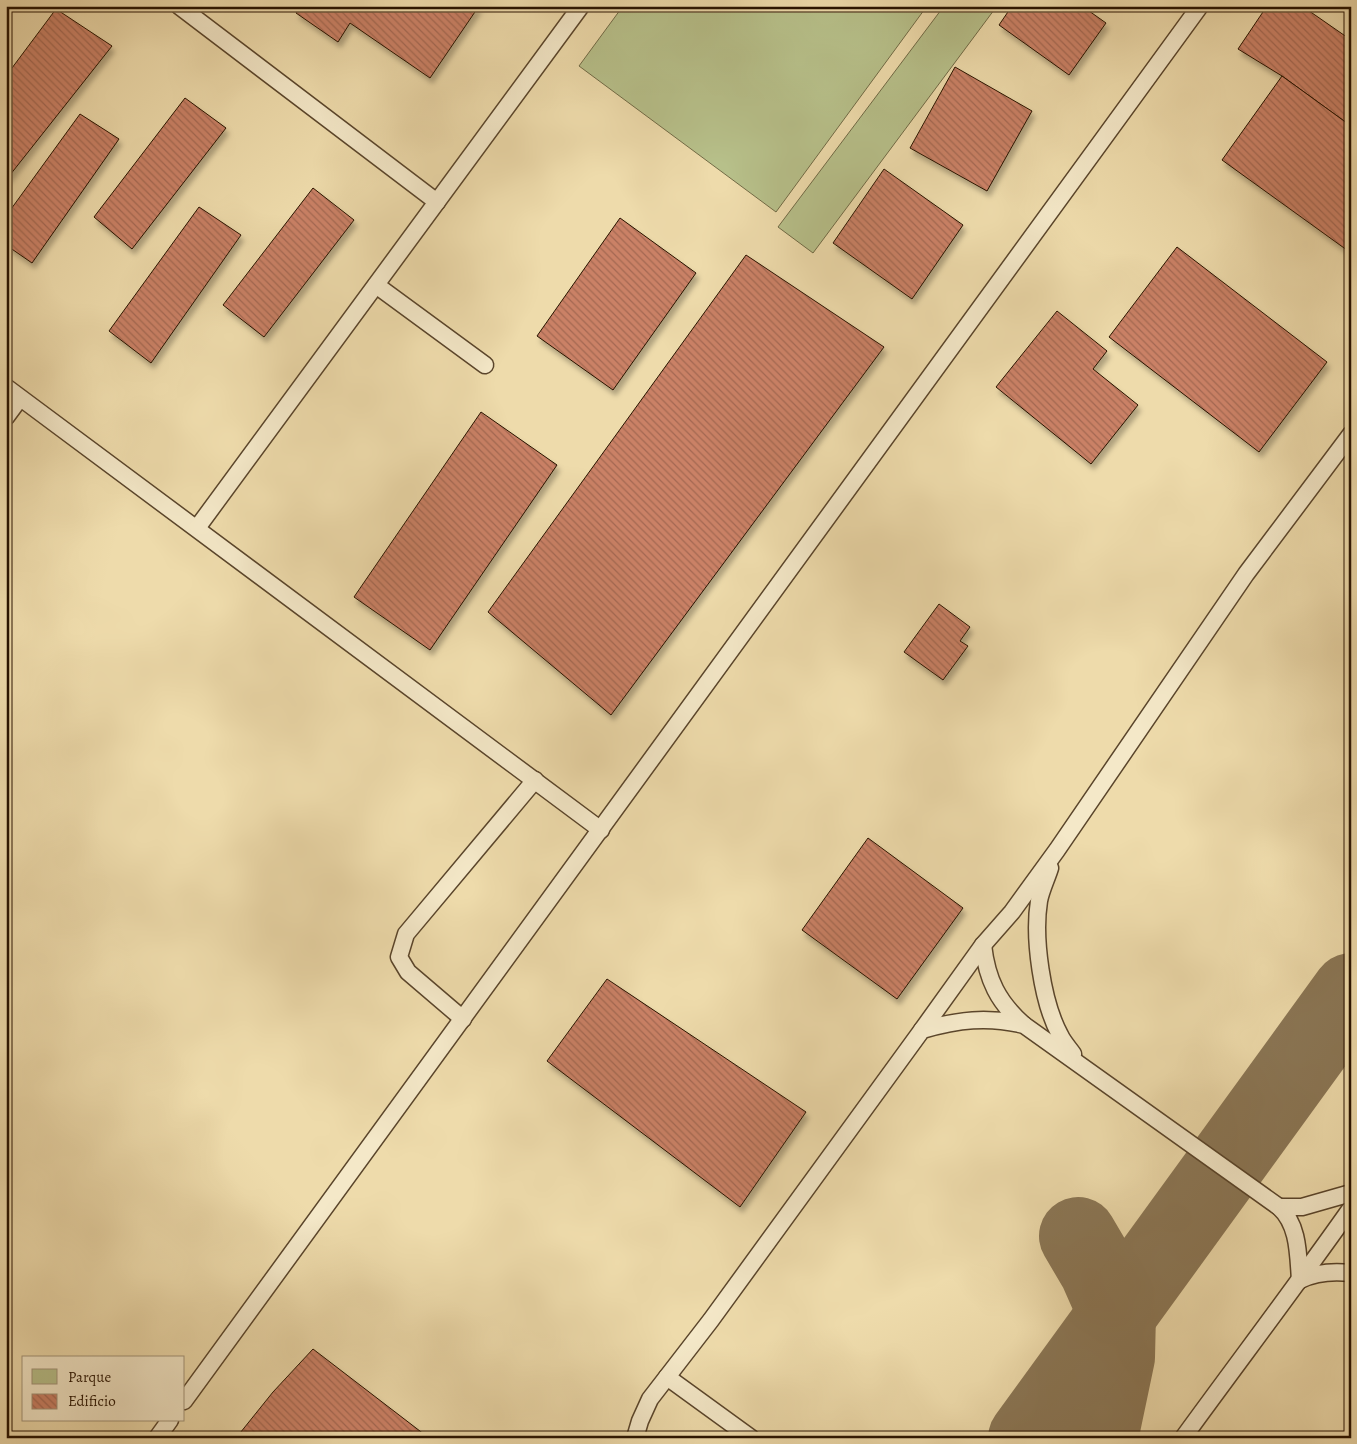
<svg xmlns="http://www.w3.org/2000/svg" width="1357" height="1444" viewBox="0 0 1357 1444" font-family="Alegreya,serif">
<defs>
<pattern id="building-back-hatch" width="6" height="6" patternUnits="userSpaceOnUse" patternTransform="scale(1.25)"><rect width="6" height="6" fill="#ca8166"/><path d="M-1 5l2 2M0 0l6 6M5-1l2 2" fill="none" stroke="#a46852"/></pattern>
<filter id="shadow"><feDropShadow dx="3" dy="5.5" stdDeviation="2.5" flood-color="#0004"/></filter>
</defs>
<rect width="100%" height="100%" fill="#eedbab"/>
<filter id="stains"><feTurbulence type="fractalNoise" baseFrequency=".004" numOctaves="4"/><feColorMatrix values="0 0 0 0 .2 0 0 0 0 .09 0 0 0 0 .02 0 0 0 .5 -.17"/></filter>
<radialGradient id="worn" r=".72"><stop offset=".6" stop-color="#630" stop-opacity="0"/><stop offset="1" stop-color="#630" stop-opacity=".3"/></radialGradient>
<g fill="#b7c08a" stroke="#706a45">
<polygon points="623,6 927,6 776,212 579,66"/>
<polygon points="944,6 997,6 813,253 778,227"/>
</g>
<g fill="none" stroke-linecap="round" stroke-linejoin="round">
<g stroke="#8b7756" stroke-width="78">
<polyline points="1078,1236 1098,1270 1117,1313 1116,1357 1099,1438"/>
<polyline points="1027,1438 1351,992"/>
</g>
</g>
<g fill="url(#building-back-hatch)" stroke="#281300" filter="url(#shadow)">
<polygon points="300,6 479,6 430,78 350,23 338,42 296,13"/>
<polygon points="1012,6 1082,6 1106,23 1069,75 999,25"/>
<polygon points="1267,6 1302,6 1351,40 1351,126 1282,76 1238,49"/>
<polygon points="56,9 112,46 6,180 6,76"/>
<polygon points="955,67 1032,111 987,191 910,148"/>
<polygon points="1282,76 1351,126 1351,253 1222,160"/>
<polygon points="185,98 226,128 132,249 94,217"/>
<polygon points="80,114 119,139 32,263 6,245 6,216"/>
<polygon points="884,169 963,225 912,299 833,243"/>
<polygon points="313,188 354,220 264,337 223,305"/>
<polygon points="199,207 241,235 151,363 109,331"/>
<polygon points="620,218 696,273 613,390 537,336"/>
<polygon points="1177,247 1327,362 1259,452 1109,337"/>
<polygon points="746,255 884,347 611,715 488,612"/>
<polygon points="1057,311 1107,351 1093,369 1138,405 1091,464 996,387"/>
<polygon points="481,412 557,465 430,650 354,597"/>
<polygon points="939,604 970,627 960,641 968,646 943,680 904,652"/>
<polygon points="868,838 963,908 897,999 802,930"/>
<polygon points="607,979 806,1112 740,1207 547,1061"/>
<polygon points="313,1349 429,1438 236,1438 273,1392"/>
</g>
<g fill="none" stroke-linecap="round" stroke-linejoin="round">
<g stroke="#5a452b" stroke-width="19">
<g id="lane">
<polyline points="179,6 437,202"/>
<polyline points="376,285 485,365"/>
<polyline points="6,387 601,830"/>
<polyline points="6,417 20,398"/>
<polyline points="197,528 581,6"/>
<path d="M1050,868C1047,878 1041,890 1039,901C1033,938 1042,1002 1060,1035C1063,1042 1069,1048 1073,1054"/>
<path d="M983,945C987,980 998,1002 1024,1025"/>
<polyline points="463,1019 408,972 399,957 406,934 535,780"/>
<polyline points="922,1030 983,945 1012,912 1057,850 1246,574 1351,434"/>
<polyline points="1279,1207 1302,1207 1351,1193"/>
<path d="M1300,1280C1316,1272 1333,1271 1351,1273"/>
<polyline points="667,1377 751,1438"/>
<polyline points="184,1401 1200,6"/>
<polyline points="157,1438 170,1420"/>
<path d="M635,1438L640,1421L650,1399L711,1320L922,1030C958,1020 987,1016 1024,1025L1279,1207C1299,1225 1298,1255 1300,1280"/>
<path d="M1183,1438C1239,1361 1296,1286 1351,1208"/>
</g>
</g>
<use href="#lane" stroke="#f4e8c8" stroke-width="16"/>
</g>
<rect width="1357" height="1444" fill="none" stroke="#eedbab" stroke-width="25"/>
<rect x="8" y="8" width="1342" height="1429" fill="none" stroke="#281300" stroke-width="2.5"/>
<rect x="12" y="12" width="1332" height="1419" fill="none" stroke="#281300"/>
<rect x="22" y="1356" width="162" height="65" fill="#f4e8c8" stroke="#a29378"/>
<rect x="32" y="1369" width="25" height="15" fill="#b7c08a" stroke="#a29378"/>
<text x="68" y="1382" font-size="15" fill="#281300">Parque</text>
<rect x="32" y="1394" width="25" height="15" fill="url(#building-back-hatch)" stroke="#a29378"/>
<text x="68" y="1406" font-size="15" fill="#281300">Edificio</text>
<rect width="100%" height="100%" filter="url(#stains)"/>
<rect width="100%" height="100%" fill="url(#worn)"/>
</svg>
